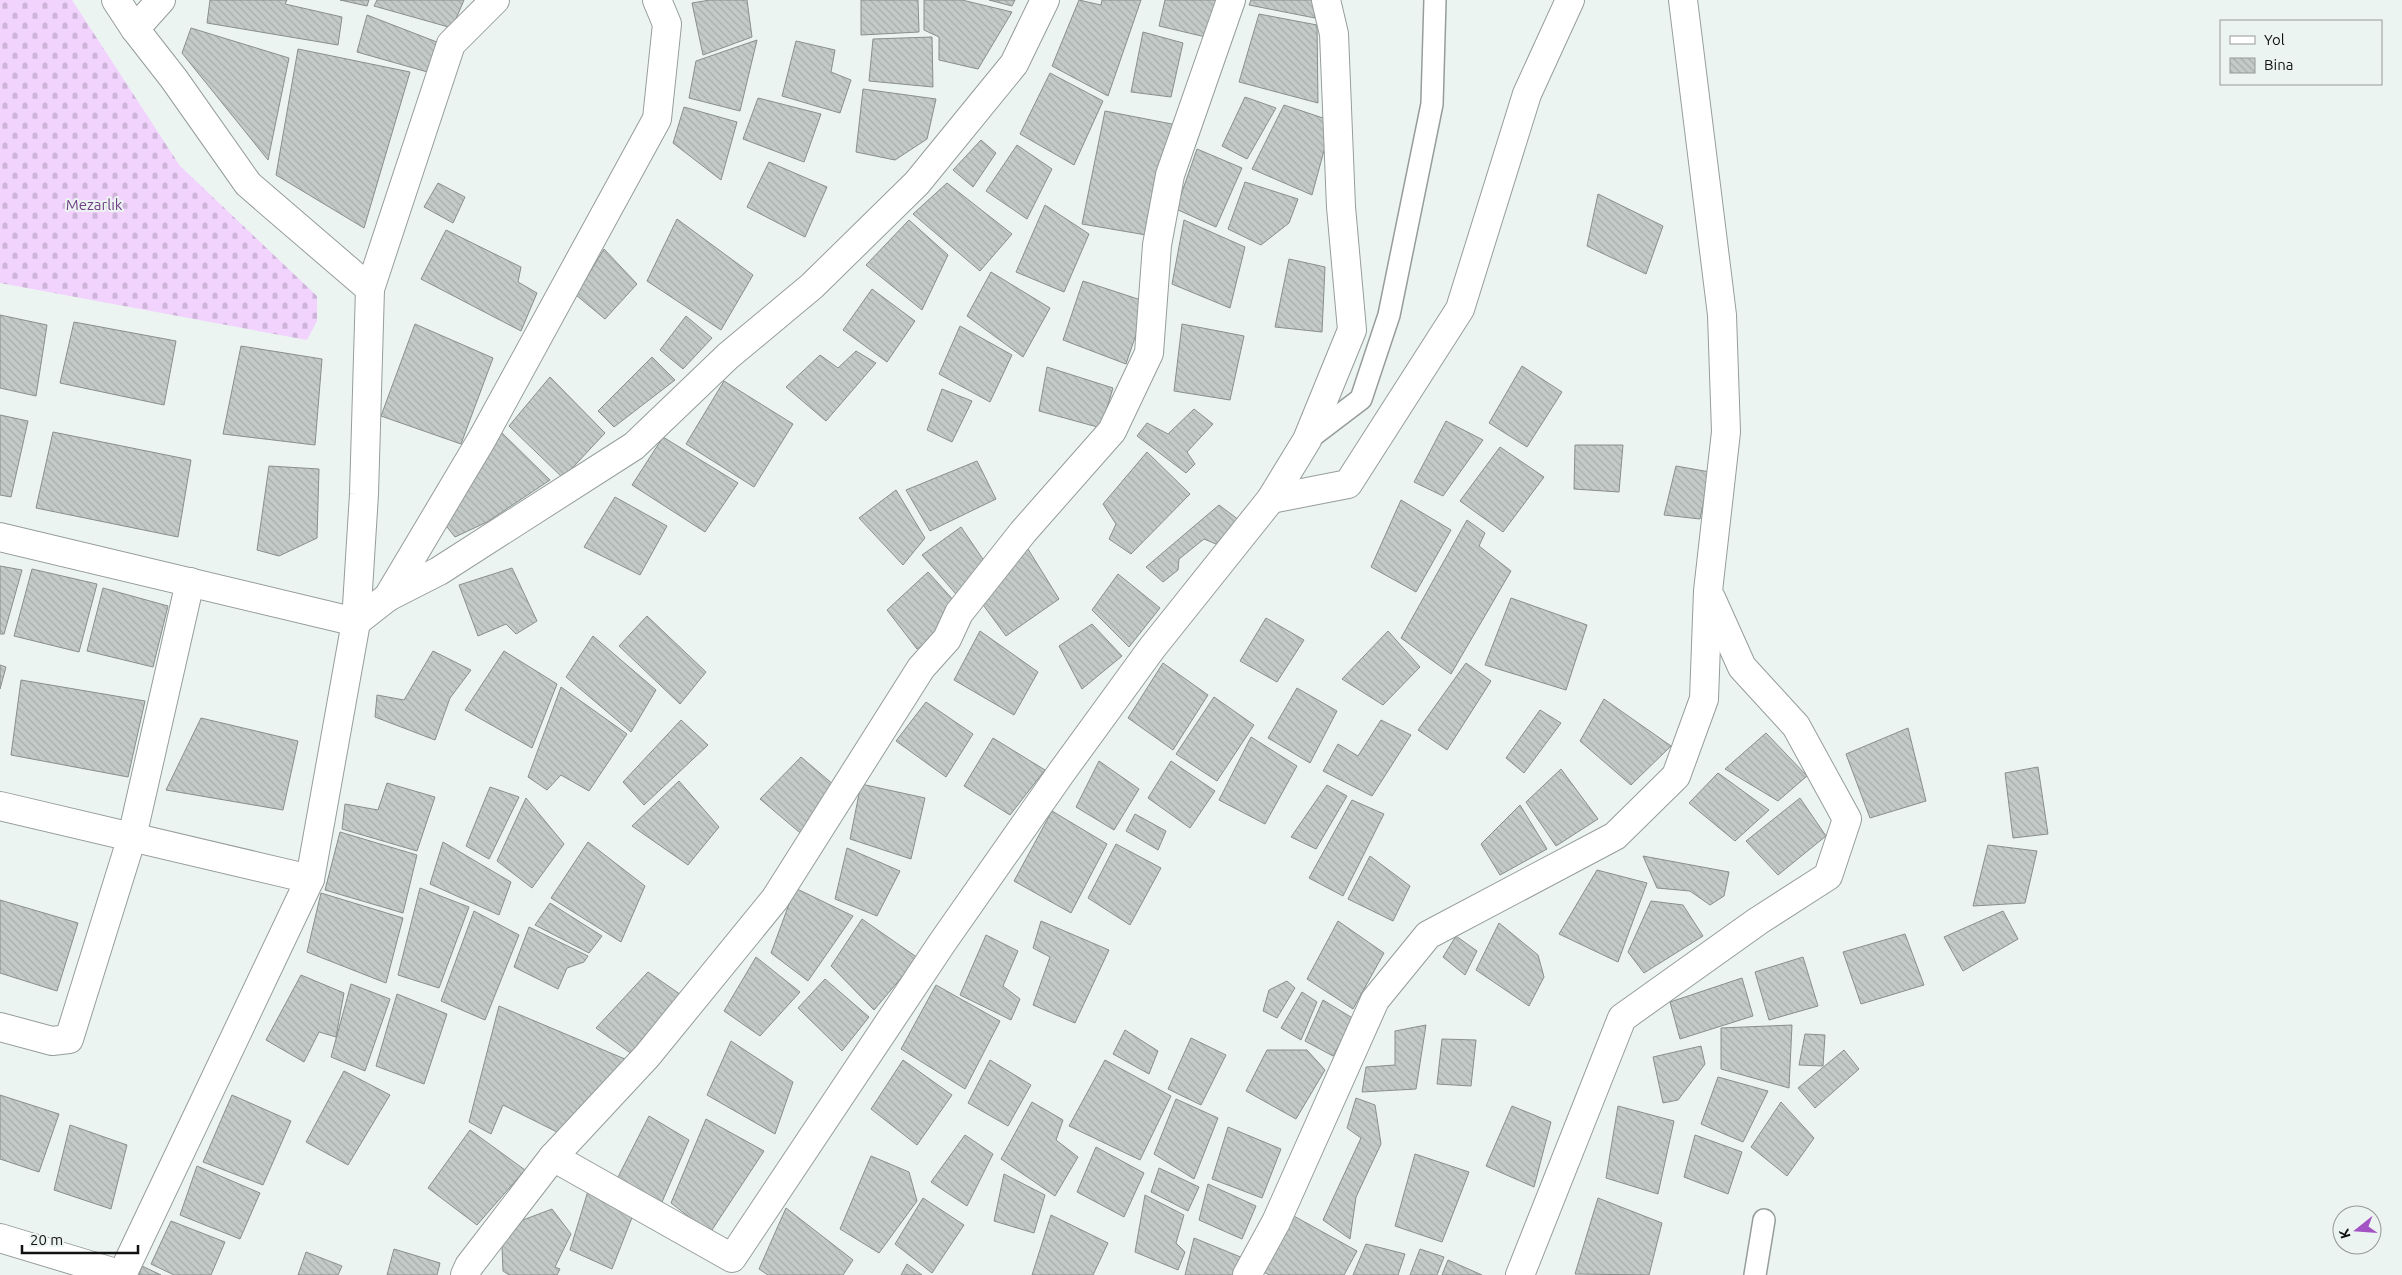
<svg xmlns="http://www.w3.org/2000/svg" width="2402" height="1275" viewBox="0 0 2402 1275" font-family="Ubuntu,sans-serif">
<defs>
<pattern id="cemetery-stones" width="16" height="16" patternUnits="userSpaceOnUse" patternTransform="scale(1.25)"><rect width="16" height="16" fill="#f1d3fe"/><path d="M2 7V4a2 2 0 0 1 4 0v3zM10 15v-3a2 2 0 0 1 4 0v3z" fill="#ceb4d9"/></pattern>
<pattern id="building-back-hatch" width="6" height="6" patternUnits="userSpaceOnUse" patternTransform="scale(1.25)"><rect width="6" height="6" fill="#c3cac8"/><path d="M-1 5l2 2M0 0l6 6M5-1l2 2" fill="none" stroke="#a6adab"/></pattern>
</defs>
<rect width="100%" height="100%" fill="#ecf4f1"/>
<polygon fill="url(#cemetery-stones)" points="0,0 72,0 180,166 317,296 317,321 307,340 0,283"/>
<g fill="url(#building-back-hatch)" stroke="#888f8d">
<polygon points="210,0 287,0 285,4 342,17 338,45 207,23"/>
<polygon points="340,0 369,0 367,6"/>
<polygon points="377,0 464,0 452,28 374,6"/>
<polygon points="710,0 747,0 752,37 703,55 692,3"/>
<polygon points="861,0 918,0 919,32 861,35"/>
<polygon points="924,0 962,0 1012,12 978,69 939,60 939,37 924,30"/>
<polygon points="989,0 1015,0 1012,6"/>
<polygon points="1079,0 1101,5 1102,0 1141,0 1108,96 1052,66"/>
<polygon points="1165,0 1219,0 1210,38 1159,26"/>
<polygon points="1251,0 1315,0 1315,18 1249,5"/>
<polygon points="1259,14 1317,25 1318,103 1239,82"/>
<polygon points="367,15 442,44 431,73 357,52"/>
<polygon points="191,28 289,58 268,160 182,53"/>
<polygon points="1143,32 1183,43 1171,97 1131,92"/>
<polygon points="932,37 933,87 869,81 873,39"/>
<polygon points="757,40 740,111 689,98 696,61"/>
<polygon points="796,41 835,50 831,72 851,80 840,113 782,96"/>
<polygon points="298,49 410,72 364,228 276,175"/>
<polygon points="1050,73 1103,101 1074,165 1020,134"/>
<polygon points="863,89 936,99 927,139 895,160 856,152"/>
<polygon points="1245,97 1276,108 1247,159 1222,146"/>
<polygon points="758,98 821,114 804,162 743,139"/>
<polygon points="1284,105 1332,121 1312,195 1252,169"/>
<polygon points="684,107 737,122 721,180 673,143"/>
<polygon points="1105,111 1177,125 1152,236 1082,224"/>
<polygon points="981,140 996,153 973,187 953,170"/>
<polygon points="1017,145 1052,169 1027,219 986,191"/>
<polygon points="1197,149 1242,168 1216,227 1176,209"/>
<polygon points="769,162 827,187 805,237 747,207"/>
<polygon points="1245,182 1298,199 1289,223 1261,245 1228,229"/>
<polygon points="438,183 465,197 453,223 424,207"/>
<polygon points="947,183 1012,234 980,271 913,214"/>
<polygon points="1598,194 1663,226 1646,274 1587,246"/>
<polygon points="1045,205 1089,234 1064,292 1016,272"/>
<polygon points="677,219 753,275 721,330 647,281"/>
<polygon points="909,220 948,255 922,310 866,265"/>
<polygon points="1184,220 1245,247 1230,308 1172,284"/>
<polygon points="446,230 521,267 518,282 537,293 521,331 421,279"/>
<polygon points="604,249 637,284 605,319 576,295"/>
<polygon points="1289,259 1325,267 1322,332 1275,327"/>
<polygon points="991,272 1050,308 1023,357 967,316"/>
<polygon points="1083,281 1147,302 1126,364 1063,340"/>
<polygon points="872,289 915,321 887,362 843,330"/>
<polygon points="0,315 47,325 36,396 0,388"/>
<polygon points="686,316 712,338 683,369 660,350"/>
<polygon points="74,322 176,341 164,405 60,383"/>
<polygon points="415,324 493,358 461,444 381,416"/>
<polygon points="1182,324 1244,336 1230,400 1174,391"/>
<polygon points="960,326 1012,355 990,402 939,374"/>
<polygon points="241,346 322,359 315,445 223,434"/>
<polygon points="856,351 876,363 826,421 786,387 820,355 838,368"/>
<polygon points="652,357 675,380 614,427 598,411"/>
<polygon points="1522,366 1562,392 1527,447 1489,423"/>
<polygon points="1047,367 1113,388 1101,428 1039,411"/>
<polygon points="550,377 605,433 563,478 509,426"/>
<polygon points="724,381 793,424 754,487 686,444"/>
<polygon points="942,389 972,401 952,442 927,430"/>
<polygon points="1194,409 1213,424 1187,452 1195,464 1186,473 1137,436 1147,423 1168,434"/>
<polygon points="0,415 28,421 11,497 0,495"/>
<polygon points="1446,421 1483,440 1443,496 1414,482"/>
<polygon points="53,432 191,460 178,537 36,508"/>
<polygon points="501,432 550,480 487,522 455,537 443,522"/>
<polygon points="663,437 738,483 705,532 632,485"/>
<polygon points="1575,445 1623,445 1619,492 1574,489"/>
<polygon points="1500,447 1544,477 1503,532 1460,501"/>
<polygon points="1147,452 1190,494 1131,554 1109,539 1116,524 1103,504"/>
<polygon points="977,461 996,499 930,531 906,490"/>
<polygon points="269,466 319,469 317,538 279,556 257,550"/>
<polygon points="1676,466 1710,472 1700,519 1664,515"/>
<polygon points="896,490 925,538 903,565 859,518"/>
<polygon points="615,497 667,526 640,575 584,547"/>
<polygon points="1401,500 1451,530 1416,592 1371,567"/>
<polygon points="1219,505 1239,520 1216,544 1204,539 1179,559 1178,570 1163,582 1146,567"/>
<polygon points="1467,520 1485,533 1479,546 1511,571 1451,674 1401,638"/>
<polygon points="961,527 987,565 956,594 922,555"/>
<polygon points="1023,541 1059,599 1006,636 981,602"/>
<polygon points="0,566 22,570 4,634 0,634"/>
<polygon points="512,568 537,621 516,634 506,624 478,636 459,585"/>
<polygon points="32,569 97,584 79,652 14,636"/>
<polygon points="928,572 955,602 941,634 917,649 887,610"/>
<polygon points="1118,574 1160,608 1129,647 1092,610"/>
<polygon points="103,588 168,606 153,667 87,651"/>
<polygon points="1511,598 1587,625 1566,690 1485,665"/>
<polygon points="647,616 706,672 680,704 619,646"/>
<polygon points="1266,618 1304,640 1277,682 1240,661"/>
<polygon points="1092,624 1122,656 1082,689 1059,646"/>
<polygon points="980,631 1038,672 1014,715 954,680"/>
<polygon points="1388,631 1420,667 1383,705 1342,679"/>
<polygon points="593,636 656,690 631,732 566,677"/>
<polygon points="433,651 471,670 450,698 435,740 375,717 377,695 404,700"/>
<polygon points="504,651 557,684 532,748 465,710"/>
<polygon points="1163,663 1208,695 1173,750 1128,718"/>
<polygon points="1466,663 1491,681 1447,750 1418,730"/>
<polygon points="0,665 6,667 0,689"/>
<polygon points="21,680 145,701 128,777 11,755"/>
<polygon points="561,687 627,734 589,791 561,775 547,790 528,777"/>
<polygon points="1297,688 1337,711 1310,763 1268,738"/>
<polygon points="1214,697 1254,725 1217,781 1176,754"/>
<polygon points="1604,699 1671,746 1631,785 1580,741"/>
<polygon points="926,702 973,734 946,777 896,741"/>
<polygon points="1540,710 1561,723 1524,773 1506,758"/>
<polygon points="201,718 298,741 283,810 166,790"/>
<polygon points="681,720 708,745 644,805 623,782"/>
<polygon points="1381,720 1411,735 1372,796 1323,771 1338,744 1358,756"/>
<polygon points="1908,728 1926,801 1870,818 1846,754"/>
<polygon points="1766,733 1807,776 1778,801 1725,769"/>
<polygon points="1251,737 1297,766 1265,824 1219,800"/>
<polygon points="993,738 1045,770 1010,815 964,786"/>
<polygon points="801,757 834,785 805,837 760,799"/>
<polygon points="1099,761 1139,789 1114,830 1076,807"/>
<polygon points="1171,761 1215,791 1190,828 1148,798"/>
<polygon points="2038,767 2048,834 2013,838 2005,773"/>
<polygon points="1561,769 1598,819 1556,846 1526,802"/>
<polygon points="1718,773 1769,810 1735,841 1689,803"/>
<polygon points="679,781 719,827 688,865 632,826"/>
<polygon points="387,783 435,797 417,851 342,829 345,804 378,810"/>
<polygon points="861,784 925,798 911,859 850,839"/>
<polygon points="1327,785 1347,796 1316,849 1291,837"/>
<polygon points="490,787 519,797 489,859 466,846"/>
<polygon points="526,798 564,844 532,888 497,861"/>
<polygon points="1800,798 1826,836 1778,875 1746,841"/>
<polygon points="1352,800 1384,814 1343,896 1309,878"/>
<polygon points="1520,805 1547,849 1500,875 1481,844"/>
<polygon points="1052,811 1107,844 1071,913 1014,881"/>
<polygon points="1135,814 1166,831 1158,850 1126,831"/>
<polygon points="340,832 417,855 403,913 325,890"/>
<polygon points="443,842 511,882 499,915 430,884"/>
<polygon points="588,842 645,886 621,942 551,898"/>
<polygon points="1116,844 1161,868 1130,925 1088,898"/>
<polygon points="1988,845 2037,851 2025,903 1973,906"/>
<polygon points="847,848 900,871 877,916 835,899"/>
<polygon points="1370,856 1410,886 1393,921 1348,899"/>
<polygon points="1643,856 1729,872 1724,896 1710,905 1690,891 1657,888"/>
<polygon points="1597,870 1647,883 1618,962 1559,934"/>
<polygon points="420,888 469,907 439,988 398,975"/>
<polygon points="795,888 853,916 808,981 771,953"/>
<polygon points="321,893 403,918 386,983 307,952"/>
<polygon points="0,900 78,923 57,991 0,973"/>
<polygon points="1651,901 1683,905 1703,936 1644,973 1628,952"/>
<polygon points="550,903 602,936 589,953 535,925"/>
<polygon points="474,911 519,935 485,1020 441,1001"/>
<polygon points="2003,911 2018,939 1963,971 1944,937"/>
<polygon points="862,919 918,958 874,1010 831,966"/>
<polygon points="1041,921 1109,950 1075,1023 1033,1005 1050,957 1033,948"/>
<polygon points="1338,921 1384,953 1353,1009 1307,979"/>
<polygon points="1499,923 1538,955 1544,977 1529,1006 1476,970"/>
<polygon points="529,927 588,956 584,962 567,968 558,989 514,967"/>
<polygon points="1905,934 1924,985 1861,1004 1843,952"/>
<polygon points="986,935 1018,951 1003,986 1020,999 1011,1020 960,995"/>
<polygon points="1456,936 1477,951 1465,975 1443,957"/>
<polygon points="756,957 800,992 760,1036 724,1011"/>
<polygon points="1803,957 1818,1006 1769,1020 1755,972"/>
<polygon points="648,972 687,999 636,1057 596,1028"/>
<polygon points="301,975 344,993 336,1037 319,1032 304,1062 266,1040"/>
<polygon points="1742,978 1753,1016 1680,1039 1670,1002"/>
<polygon points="825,979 869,1017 842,1051 798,1008"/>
<polygon points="1287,981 1295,988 1277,1018 1263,1011 1269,990"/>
<polygon points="351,984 390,999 365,1071 331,1057"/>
<polygon points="936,985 1000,1021 965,1089 901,1049"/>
<polygon points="1302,992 1317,1002 1301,1040 1281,1028"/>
<polygon points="397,994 447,1014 424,1084 376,1066"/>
<polygon points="1323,1000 1354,1019 1333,1056 1305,1041"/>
<polygon points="499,1006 632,1062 565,1136 503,1105 491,1134 469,1122"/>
<polygon points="1426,1025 1416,1089 1362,1092 1366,1067 1395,1065 1395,1031"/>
<polygon points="1792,1025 1789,1088 1721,1069 1721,1028"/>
<polygon points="1125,1030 1158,1051 1149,1074 1113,1054"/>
<polygon points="1805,1034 1825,1035 1823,1066 1799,1065"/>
<polygon points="1191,1038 1226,1055 1201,1105 1168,1089"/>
<polygon points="1442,1039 1476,1040 1471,1086 1437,1084"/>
<polygon points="731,1041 793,1082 775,1134 707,1095"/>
<polygon points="1701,1046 1705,1064 1678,1100 1663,1103 1653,1057"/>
<polygon points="1267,1050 1307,1050 1325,1070 1296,1119 1246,1091"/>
<polygon points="1844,1050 1859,1069 1815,1108 1798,1088"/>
<polygon points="903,1060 952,1095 917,1145 871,1109"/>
<polygon points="990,1060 1031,1085 1008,1126 968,1103"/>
<polygon points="1105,1060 1171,1096 1140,1160 1069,1126"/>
<polygon points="344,1071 390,1095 348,1165 306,1142"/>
<polygon points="1718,1077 1768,1091 1743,1142 1701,1124"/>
<polygon points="0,1095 59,1114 39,1172 0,1159"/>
<polygon points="232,1095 291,1121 263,1185 203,1162"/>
<polygon points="1356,1098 1375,1105 1381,1144 1356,1197 1350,1239 1323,1220 1361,1138 1347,1128"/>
<polygon points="1176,1099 1218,1118 1194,1179 1154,1154"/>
<polygon points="1032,1102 1063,1120 1056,1140 1078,1157 1055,1196 1001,1159"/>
<polygon points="1781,1102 1814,1138 1787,1176 1751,1147"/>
<polygon points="1512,1106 1551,1122 1534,1187 1486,1166"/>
<polygon points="1618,1106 1674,1121 1658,1194 1606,1178"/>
<polygon points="649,1116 689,1140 662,1202 616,1181"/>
<polygon points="706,1119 764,1151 710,1233 671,1203"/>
<polygon points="70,1125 127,1145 111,1209 54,1190"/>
<polygon points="1228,1127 1281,1149 1262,1198 1212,1179"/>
<polygon points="470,1130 525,1170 477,1225 428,1188"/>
<polygon points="965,1135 993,1154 967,1206 931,1182"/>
<polygon points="1695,1135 1742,1152 1728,1194 1684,1177"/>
<polygon points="1096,1147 1144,1173 1124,1217 1077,1192"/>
<polygon points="1415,1154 1469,1172 1442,1242 1395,1226"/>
<polygon points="871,1156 909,1172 917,1201 879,1253 840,1229"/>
<polygon points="197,1166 260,1193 240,1239 180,1215"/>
<polygon points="1159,1168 1199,1187 1188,1211 1151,1192"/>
<polygon points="1004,1174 1045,1195 1034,1233 994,1221"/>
<polygon points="1208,1184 1256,1206 1242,1239 1199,1220"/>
<polygon points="588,1191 633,1215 612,1269 570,1250"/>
<polygon points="1145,1195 1184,1215 1176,1243 1185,1252 1178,1270 1135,1252"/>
<polygon points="923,1198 964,1225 932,1273 895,1244"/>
<polygon points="1598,1198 1662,1223 1649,1275 1575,1274"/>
<polygon points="786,1208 853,1260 843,1275 768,1275 759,1269"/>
<polygon points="552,1209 571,1234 555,1267 560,1269 557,1275 509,1275 503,1271 502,1247 515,1223"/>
<polygon points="1051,1215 1108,1243 1093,1275 1032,1275"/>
<polygon points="1292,1215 1357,1251 1344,1275 1269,1275 1264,1272"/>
<polygon points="171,1221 225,1242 211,1275 174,1275 151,1264"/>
<polygon points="1194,1238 1243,1258 1235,1275 1185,1275"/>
<polygon points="1366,1244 1405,1254 1398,1275 1353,1275"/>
<polygon points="394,1249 440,1263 437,1275 387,1275"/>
<polygon points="1420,1249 1444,1257 1437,1275 1410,1275"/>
<polygon points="306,1252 342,1266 338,1275 298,1275"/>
<polygon points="1448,1260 1482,1275 1442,1275"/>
<polygon points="907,1264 922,1275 901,1275"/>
<polygon points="142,1266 161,1275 139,1275"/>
</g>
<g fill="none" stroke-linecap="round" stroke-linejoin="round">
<g stroke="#969d9b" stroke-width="24">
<g id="lane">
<polyline points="1307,440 1361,399 1389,315 1432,104 1435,0"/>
<polyline points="1755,1275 1764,1220"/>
</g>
</g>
<g stroke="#969d9b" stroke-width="30">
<g id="street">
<polyline points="135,29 161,0"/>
<polyline points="370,289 451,44 495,0"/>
<polyline points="1271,499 1348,484 1460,309 1527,94 1570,0"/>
<polyline points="388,597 482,439 657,119 667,24 657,0"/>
<polyline points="0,806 310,879"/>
<polyline points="0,1027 52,1041 69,1039 132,837 190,582"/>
<polyline points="553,1157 647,1056 775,899 921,668 947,639 959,613 1023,532 1112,431 1149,353 1157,245 1170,175 1231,0"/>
<polyline points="0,1238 122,1275"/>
<polyline points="465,1275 469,1266 553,1157 732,1258 942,943 1061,773 1152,648 1271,499 1307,440 1352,330 1341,207 1334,34 1326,0"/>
<polyline points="1247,1275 1276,1222 1375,1000 1428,935 1615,836 1676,776 1704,699 1708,591 1726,432 1722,315 1683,0"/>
<polyline points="1520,1275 1622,1018 1758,921 1828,876 1847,819 1796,726 1742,667 1711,598"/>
</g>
</g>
<g stroke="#969d9b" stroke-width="30">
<g id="secondary">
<polyline points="116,0 135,29 174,79 248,184 370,289 364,494 356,622 310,879 122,1275"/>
<polyline points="0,537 356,622 388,597 439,571 634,446 728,356 812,286 917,183 1014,64 1045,0"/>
</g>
</g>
<use href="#lane" stroke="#fff" stroke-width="21"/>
<use href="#street" stroke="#fff" stroke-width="28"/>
<use href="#secondary" stroke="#fff" stroke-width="28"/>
</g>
<g text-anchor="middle" stroke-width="4" stroke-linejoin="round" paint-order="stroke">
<g font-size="15" fill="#713f85" stroke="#ecf4f1">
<text x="94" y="210">Mezarlık</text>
</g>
</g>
<rect x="2220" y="20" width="162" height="65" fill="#ecf4f1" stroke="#949a98"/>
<rect x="2230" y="36" width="25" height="8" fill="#ffffff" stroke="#949a98"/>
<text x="2264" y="45" font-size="15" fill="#111313">Yol</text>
<rect x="2230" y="58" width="25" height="15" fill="url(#building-back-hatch)" stroke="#949a98"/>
<text x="2264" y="70" font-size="15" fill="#111313">Bina</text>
<g transform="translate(2357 1230) rotate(253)"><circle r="24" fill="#ecf4f1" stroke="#949a98"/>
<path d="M0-4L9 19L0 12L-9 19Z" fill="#a353c3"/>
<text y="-8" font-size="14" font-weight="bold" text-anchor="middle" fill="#111313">K</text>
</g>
<path d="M22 1245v8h116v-8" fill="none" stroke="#111313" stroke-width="2.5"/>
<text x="30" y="1245" font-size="15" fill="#111313" stroke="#ecf4f1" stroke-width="4" paint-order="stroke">20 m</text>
</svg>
